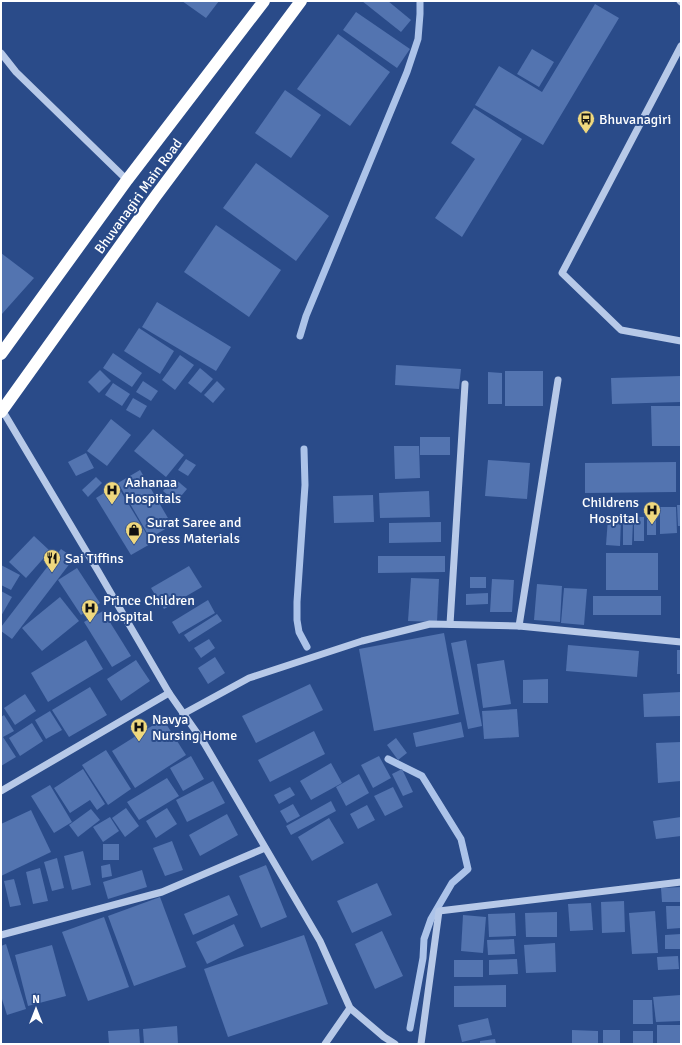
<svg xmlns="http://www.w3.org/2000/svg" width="682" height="1045" viewBox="0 0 682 1045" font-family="Signika,sans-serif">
<rect width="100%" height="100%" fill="#2a4b89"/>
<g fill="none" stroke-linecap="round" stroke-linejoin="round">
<g stroke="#acc3e9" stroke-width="7">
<polyline points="300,336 306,316 407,72 418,39 420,14 420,1"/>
<polyline points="304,449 305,485 297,602 297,620 299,632 307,647"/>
<polyline points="388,759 422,776 461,839 468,869 452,883 431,919 424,939 423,958 410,1028"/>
</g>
</g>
<g fill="#5374b0">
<polygon points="182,1 219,1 206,18"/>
<polygon points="362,1 388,1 411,20 401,32"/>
<polygon points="595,4 619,18 543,145 475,105 499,66 542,92"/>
<polygon points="356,12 410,49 397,68 343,30"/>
<polygon points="338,34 390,72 350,126 297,89"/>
<polygon points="532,49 554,62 539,87 517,74"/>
<polygon points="285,90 321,115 291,158 255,133"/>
<polygon points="474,108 522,139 462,237 435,218 475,159 451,143"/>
<polygon points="256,163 329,216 296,261 223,208"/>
<polygon points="216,225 281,270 249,317 184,272"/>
<polygon points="1,253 34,278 1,315"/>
<polygon points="157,302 231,347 216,371 142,327"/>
<polygon points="139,328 174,351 160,374 124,351"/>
<polygon points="113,353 142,373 132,387 103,368"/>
<polygon points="180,355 194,365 175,390 162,380"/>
<polygon points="396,365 461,369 459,389 395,385"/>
<polygon points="200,368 213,379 201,393 188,383"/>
<polygon points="100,370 111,381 99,393 88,382"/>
<rect x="505" y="371" width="38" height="35"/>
<polygon points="488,372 502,373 502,404 488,404"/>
<polygon points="681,376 681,402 612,404 611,378"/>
<polygon points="143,381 158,391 151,401 136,392"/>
<polygon points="217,381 225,389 213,403 204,395"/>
<polygon points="113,383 130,394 122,406 105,395"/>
<polygon points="133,398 147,406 140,418 126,410"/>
<polygon points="651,406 681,406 681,446 652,446"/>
<polygon points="111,419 131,435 107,466 87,451"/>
<polygon points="153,429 184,455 166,477 134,451"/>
<rect x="420" y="437" width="30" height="18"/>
<polygon points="394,446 419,446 420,478 395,479"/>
<polygon points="86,453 94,468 76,476 68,462"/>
<polygon points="186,459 196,465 188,476 178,470"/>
<polygon points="488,460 530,463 527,499 485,496"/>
<polygon points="676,462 676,492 585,493 585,463"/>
<polygon points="140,470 172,525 150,538 118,483"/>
<polygon points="96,477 102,483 88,497 82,490"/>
<polygon points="174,478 187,489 176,502 163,491"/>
<polygon points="117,485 152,543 131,555 96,498"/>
<polygon points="429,491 430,517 380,518 379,493"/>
<polygon points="373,495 374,522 334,523 333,496"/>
<polygon points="677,505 681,505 681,526 678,526"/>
<polygon points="660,507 676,507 677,533 660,534"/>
<rect x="647" y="508" width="9" height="27"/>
<rect x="634" y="517" width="10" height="24"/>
<polygon points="608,518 621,519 620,546 606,545"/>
<polygon points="623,520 633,520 632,545 623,545"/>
<polygon points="441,522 441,542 389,543 389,523"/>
<polygon points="34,536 50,551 26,578 9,562"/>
<polygon points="61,549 74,558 12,639 1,631 1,627"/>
<rect x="606" y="553" width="52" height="37"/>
<polygon points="378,556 445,556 445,572 378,573"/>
<polygon points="1,565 20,575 11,590 1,585"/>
<polygon points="189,566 202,587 164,609 151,588"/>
<polygon points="77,568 100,603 81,615 58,580"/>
<rect x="470" y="577" width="16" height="11"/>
<polygon points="411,578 439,579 437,622 408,621"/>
<polygon points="492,579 514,580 512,612 490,612"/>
<polygon points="537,584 562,586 560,622 534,620"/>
<polygon points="564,588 587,589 584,625 561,623"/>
<polygon points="1,591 12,597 1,616"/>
<polygon points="488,593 488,604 466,605 466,594"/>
<rect x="593" y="596" width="68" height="19"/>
<polygon points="60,597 79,621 42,651 22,628"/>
<polygon points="208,600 215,613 179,634 172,622"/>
<polygon points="103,611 131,656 112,667 84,622"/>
<polygon points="217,614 222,621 189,642 184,635"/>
<polygon points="444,633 459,714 374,731 359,649"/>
<polygon points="209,639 215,648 201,658 194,648"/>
<polygon points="86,640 103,669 48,702 31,673"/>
<polygon points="466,640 482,726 468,729 451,643"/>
<polygon points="568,645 639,651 637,677 566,671"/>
<rect x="677" y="650" width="4" height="24"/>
<polygon points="215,657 225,673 208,684 198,668"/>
<polygon points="136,660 150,681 121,701 107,679"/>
<polygon points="504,660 511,704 483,708 477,664"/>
<polygon points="548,679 548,703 523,703 523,680"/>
<polygon points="310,684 323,710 256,743 242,716"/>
<polygon points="90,687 107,715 69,737 52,710"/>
<polygon points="681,692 681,716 644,717 643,694"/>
<polygon points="25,694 36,711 15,725 4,708"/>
<polygon points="517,709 519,737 484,739 482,711"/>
<polygon points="50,711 62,730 46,739 35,720"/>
<polygon points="4,715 14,731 3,737 16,757 1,766 1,717"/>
<polygon points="163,719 186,755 135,788 112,751"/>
<polygon points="461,722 464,737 416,747 413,733"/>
<polygon points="32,723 43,741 20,756 9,738"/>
<polygon points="314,731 325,754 270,782 258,760"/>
<polygon points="396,738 407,753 398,760 387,745"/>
<polygon points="681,742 681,781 658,783 656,743"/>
<polygon points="106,750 131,789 108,805 82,765"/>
<polygon points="191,756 204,779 183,791 170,768"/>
<polygon points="379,756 391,778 373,788 361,765"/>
<polygon points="331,763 342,783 311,800 300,781"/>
<polygon points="83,769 105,804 97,810 90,800 70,813 54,788"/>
<polygon points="402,769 413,792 403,796 392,774"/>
<polygon points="359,774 369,793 346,806 336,787"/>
<polygon points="167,778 179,796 139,820 127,802"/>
<polygon points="213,781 225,803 187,822 176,800"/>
<polygon points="50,785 72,822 54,833 31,796"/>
<polygon points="290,787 295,795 279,804 274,795"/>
<polygon points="393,787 403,807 385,816 374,796"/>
<polygon points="331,801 336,811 291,835 286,826"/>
<polygon points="293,804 300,816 287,823 280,811"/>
<polygon points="367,805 375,820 358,829 350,814"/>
<polygon points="126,808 139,826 125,837 112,818"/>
<polygon points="167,808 177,824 156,838 146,821"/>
<polygon points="91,809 100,820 78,837 69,825"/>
<polygon points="31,810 51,852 1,876 1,824"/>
<polygon points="227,814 238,835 200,856 189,835"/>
<polygon points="110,817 119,831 103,842 93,827"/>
<polygon points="681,817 681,836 656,839 653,821"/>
<polygon points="329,818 344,843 312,861 298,837"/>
<polygon points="172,841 183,870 165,876 153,848"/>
<rect x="103" y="844" width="16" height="16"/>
<polygon points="83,851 91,885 72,890 64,856"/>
<polygon points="57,858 64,888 52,891 44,862"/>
<polygon points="110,864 112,876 102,878 101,866"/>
<polygon points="266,865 287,917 261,928 239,876"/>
<polygon points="40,868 48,901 33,904 26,872"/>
<polygon points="142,870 147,887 108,899 103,882"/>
<polygon points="14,879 21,905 10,907 4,881"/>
<polygon points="377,883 392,915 352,933 337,901"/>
<polygon points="681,887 681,902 662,902 661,888"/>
<polygon points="229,895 238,915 193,935 184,914"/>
<polygon points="160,897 186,967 134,986 108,916"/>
<polygon points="624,901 625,932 602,933 601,902"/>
<polygon points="591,903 593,930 570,931 568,904"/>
<polygon points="666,906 681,906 681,928 667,929"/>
<polygon points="655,911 658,953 632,954 629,913"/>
<polygon points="557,912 557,937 526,937 525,913"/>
<polygon points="515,913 516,936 489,937 488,914"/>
<polygon points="463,915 486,917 483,953 461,951"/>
<polygon points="104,917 129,987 88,1001 62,932"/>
<polygon points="234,924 244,946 207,964 196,942"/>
<polygon points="382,931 403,976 375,989 355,944"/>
<polygon points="681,934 681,949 665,949 665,935"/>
<polygon points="304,935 328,1004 228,1037 204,969"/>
<polygon points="514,939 515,954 488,955 487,940"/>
<polygon points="555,943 556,972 526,973 524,945"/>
<polygon points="6,944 26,1009 7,1015 1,996 1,946"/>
<polygon points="52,945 66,996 28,1006 15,955"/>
<polygon points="678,956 679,969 658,970 657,957"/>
<polygon points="517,959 518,974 489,975 489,960"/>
<rect x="454" y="960" width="29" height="17"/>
<polygon points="506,985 506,1007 454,1007 454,986"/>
<polygon points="681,995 681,1021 656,1022 653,997"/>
<polygon points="633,1000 652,1000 653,1024 633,1024"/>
<polygon points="488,1018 492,1035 462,1042 458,1025"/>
<rect x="657" y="1025" width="24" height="19"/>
<polygon points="177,1026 178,1044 144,1044 143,1029"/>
<polygon points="139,1029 140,1044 109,1044 108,1031"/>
<polygon points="572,1030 598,1031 598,1044 572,1044"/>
<rect x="603" y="1030" width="17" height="14"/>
<rect x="633" y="1031" width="20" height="13"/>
<polygon points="495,1039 496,1044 480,1044 480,1041"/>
</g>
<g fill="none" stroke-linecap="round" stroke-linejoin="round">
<g stroke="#b7c9e8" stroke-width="7">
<polyline points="680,1 681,2"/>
<polyline points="681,46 562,273 621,330 681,341"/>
<polyline points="1,53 16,72 127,180"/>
<polyline points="1,408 98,571 169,693 204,743 320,941 350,1008 384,1037 395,1044"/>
<polyline points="450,624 465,384"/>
<polyline points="519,626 558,380"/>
<polyline points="183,714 249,678 362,641 430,624 519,626 681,642"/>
<polyline points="1,791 169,693"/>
<polyline points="1,935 162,892 265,848"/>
<polyline points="325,1044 350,1008"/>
<polyline points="421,1044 439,911 681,882"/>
</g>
<g stroke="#fff" stroke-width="12">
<polyline points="1,354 127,180 264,1"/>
<polyline points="1,412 155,197 301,1"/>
</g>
</g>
<defs>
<g id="bus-pin" transform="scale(0.9)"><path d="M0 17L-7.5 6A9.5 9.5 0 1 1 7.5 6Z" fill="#efd87e" stroke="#2a4b89"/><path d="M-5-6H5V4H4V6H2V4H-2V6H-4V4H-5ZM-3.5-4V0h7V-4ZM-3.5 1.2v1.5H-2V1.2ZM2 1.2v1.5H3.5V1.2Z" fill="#111"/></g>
<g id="hospital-pin" transform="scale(0.9)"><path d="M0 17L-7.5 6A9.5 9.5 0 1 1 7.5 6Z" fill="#efd87e" stroke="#2a4b89"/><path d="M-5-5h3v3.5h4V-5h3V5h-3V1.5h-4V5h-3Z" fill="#111"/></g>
<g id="shop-pin" transform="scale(0.9)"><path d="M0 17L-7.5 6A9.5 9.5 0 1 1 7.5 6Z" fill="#efd87e" stroke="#2a4b89"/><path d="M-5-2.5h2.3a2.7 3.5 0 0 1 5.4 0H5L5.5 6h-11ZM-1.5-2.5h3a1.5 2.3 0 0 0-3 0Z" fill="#111"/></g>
<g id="restaurant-pin" transform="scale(0.9)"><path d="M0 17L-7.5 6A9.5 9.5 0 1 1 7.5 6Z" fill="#efd87e" stroke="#2a4b89"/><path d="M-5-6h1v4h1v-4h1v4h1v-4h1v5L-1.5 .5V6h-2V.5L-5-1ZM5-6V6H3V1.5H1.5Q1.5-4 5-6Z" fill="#111"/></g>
</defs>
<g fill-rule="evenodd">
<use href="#bus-pin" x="586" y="119"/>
<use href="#hospital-pin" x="112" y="490"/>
<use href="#hospital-pin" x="652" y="510"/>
<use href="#shop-pin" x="134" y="530"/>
<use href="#restaurant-pin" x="52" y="558"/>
<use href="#hospital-pin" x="90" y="608"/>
<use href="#hospital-pin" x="139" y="727"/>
</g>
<g text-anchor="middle" stroke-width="4" stroke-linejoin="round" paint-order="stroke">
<g font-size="14" fill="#fff" stroke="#2a4b89" text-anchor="start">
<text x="599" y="124">Bhuvanagiri</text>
<text x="125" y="487">Aahanaa<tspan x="125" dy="16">Hospitals</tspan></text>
<text x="639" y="507" text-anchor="end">Childrens<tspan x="639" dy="16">Hospital</tspan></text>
<text x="147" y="527">Surat Saree and<tspan x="147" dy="16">Dress Materials</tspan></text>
<text x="65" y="563">Sai Tiffins</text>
<text x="103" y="605">Prince Children<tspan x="103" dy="16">Hospital</tspan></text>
<text x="152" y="724">Navya<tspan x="152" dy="16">Nursing Home</tspan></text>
</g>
<g font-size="14" fill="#fff" stroke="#2a4b89">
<text transform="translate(138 196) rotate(-54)" y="5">Bhuvanagiri Main Road</text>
</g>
</g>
<rect width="682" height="1045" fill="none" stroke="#ffffff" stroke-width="4"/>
<g transform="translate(36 1009)" stroke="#2a4b89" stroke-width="3" paint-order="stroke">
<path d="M0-3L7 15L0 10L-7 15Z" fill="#ffffff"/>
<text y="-6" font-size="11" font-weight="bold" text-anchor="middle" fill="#ffffff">N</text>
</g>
</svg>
